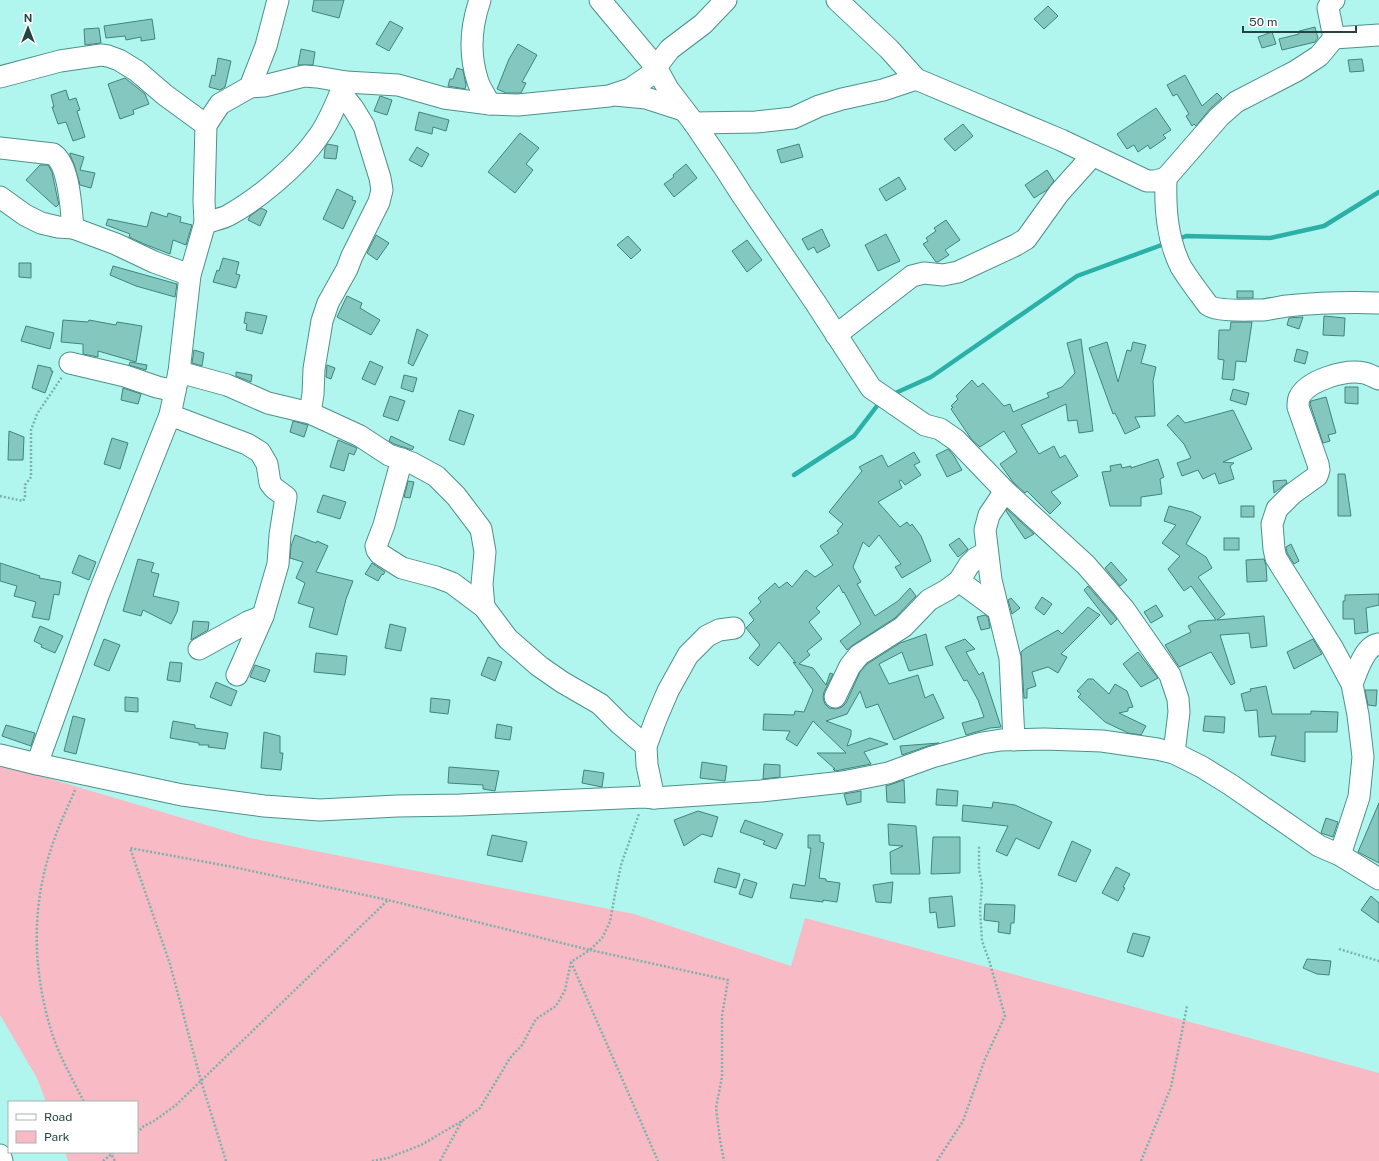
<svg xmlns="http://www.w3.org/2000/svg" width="1379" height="1161" viewBox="0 0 1379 1161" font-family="'Public Sans',sans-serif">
<rect width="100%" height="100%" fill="#b1f6ee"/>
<polygon fill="#f8bac5" points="0,764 250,838 634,914 791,966 805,918 1379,1073 1379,1161 68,1161 65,1152 137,1152 137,1102 46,1102 37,1078 0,1015"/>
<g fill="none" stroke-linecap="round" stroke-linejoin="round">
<g stroke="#2ab0a6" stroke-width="4.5">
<polyline points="1176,240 1186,236 1270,238 1324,226 1379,192"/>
<polyline points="891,395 931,377 1077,276 1167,243"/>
<polyline points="794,475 854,436 880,402"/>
</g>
</g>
<g fill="#83c7bf" stroke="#40847d">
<polygon points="314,0 344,0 339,18 312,11"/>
<polygon points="1048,6 1058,16 1044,29 1034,19"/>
<polygon points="152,19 155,39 141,41 141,37 126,40 125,36 106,38 104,26"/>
<polygon points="390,21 403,28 389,51 376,44"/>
<polygon points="1315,27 1318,38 1315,42 1282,50 1279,39 1299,34 1299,31"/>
<polygon points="99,28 101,43 85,45 84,29"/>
<polygon points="1272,32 1276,44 1262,48 1258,37"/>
<polygon points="518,44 537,55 522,82 526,83 521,93 506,93 497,89 509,59"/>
<polygon points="301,49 315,52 313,65 298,65"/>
<polygon points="218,58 231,61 225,87 220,90 209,87 212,75 215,76"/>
<polygon points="1362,59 1364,71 1350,72 1348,60"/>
<polygon points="457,68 463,70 466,85 465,89 448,86 450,79 453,79"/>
<polygon points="1185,75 1202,106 1217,93 1222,98 1210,109 1196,126 1194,124 1192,126 1186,116 1189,114 1177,94 1173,96 1167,85"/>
<polygon points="125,78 145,94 149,104 133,110 134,114 120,119 108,84"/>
<polygon points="66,90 69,100 76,98 80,110 77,111 85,137 73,141 66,122 58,124 52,107 54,107 51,95"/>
<polygon points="380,96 392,100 387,115 374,111"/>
<polygon points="1156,108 1171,130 1163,135 1166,138 1150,149 1148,145 1138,152 1134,145 1127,149 1117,134"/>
<polygon points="419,112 449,120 446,131 433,127 432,134 415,130"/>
<polygon points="963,124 973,136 955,151 944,139"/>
<polygon points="520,133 539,148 526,164 533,170 515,193 488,172"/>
<polygon points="327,144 338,146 336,159 324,158 325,148"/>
<polygon points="799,144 803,157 781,163 777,150"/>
<polygon points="417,147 429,154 422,167 409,160"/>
<polygon points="70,153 84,157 80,170 95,173 91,188 80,185 74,164 70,155"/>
<polygon points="686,164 697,178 674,197 664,184 674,177 673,175"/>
<polygon points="40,165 48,165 52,172 58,201 59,204 56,207 26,180"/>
<polygon points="1047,170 1054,181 1047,190 1034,198 1025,185"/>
<polygon points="899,177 906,189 886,201 879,189"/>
<polygon points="337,189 353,197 352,200 356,201 343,229 323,219"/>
<polygon points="261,208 267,211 260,226 248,220 250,216"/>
<polygon points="151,212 167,217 168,213 181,217 180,222 192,225 186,245 173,240 170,254 144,244 129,237 130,234 106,225 108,219 147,227"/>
<polygon points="946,220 960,240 945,250 949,255 938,262 936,262 923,244 928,241 926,238 936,231 934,228"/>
<polygon points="822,229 830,246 817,253 814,247 808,250 802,239"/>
<polygon points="886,234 900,261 878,271 865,245"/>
<polygon points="376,235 389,243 377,260 367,253"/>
<polygon points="628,236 641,250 631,259 617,245"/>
<polygon points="747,240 762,260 747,272 732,251"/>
<polygon points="223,258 239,262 236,274 240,275 236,288 213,282 217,270 219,271"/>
<polygon points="19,263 31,263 31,278 19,277"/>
<polygon points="113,266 177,284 175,297 136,286 110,275"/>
<rect x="1237" y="291" width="16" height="7"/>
<polygon points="347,296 362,303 360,308 380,320 371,335 337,317"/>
<polygon points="246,312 267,316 262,334 246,330 247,324 244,323"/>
<polygon points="1324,316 1345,318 1344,336 1323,335"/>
<polygon points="1303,317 1299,329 1287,325 1289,318"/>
<polygon points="63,320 88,322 89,320 116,325 117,322 142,326 136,362 98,351 98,357 83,354 83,344 61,342"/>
<polygon points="1231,322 1252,322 1246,362 1236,361 1234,380 1222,379 1224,360 1218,359 1219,330 1230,330"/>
<polygon points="26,326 54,333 50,349 21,341"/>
<polygon points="417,329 428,335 413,366 408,363"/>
<polygon points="1081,339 1093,431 1079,433 1077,420 1068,421 1066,404 1021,425 1039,454 1054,446 1060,458 1065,455 1078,476 1051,492 1061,503 1050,514 1027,491 1025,493 1013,482 1000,464 1017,452 1004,431 980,447 972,440 951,409 953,407 951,406 958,399 956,396 972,380 978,387 983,383 1004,406 1010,404 1013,412 1049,397 1047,393 1062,387 1075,373 1067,343"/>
<polygon points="1107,342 1118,382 1127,350 1131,351 1133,342 1146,345 1141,363 1156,367 1153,381 1155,416 1135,417 1140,427 1125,434 1115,413 1113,414 1089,348"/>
<polygon points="1297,349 1308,352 1305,364 1294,361"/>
<polygon points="194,350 204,353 202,366 192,363"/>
<polygon points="370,361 383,367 375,385 362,379"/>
<polygon points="130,362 147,365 146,370 129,365"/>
<polygon points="38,365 51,368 51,371 53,371 45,393 32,388"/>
<polygon points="327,365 335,368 331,379 326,377"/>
<polygon points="236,372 252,375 251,382 236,376"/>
<polygon points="404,375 417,378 413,392 401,388"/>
<polygon points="1345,387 1358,387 1358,404 1345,403"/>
<polygon points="123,388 141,394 138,404 121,400"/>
<polygon points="1233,389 1249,393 1246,405 1230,400"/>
<polygon points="390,396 405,401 398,421 383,416"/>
<polygon points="1326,397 1336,433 1328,435 1330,441 1323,443 1310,404 1311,401"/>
<polygon points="459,410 474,415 464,445 449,440"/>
<polygon points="1233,410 1252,449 1223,462 1234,463 1230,466 1234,479 1219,484 1215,473 1203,479 1198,470 1182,476 1177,463 1191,458 1184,444 1167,425 1178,415 1185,423"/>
<polygon points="293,421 308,425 304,437 290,432"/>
<polygon points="9,431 24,437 23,460 8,460"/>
<polygon points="391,436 414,447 412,450 394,444 389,441"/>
<polygon points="112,438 128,443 120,469 104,464"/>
<polygon points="338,440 357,448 354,455 349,453 344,471 330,467"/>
<polygon points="948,449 954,456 962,470 947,477 936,455"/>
<polygon points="914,452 920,462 914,465 921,475 905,485 901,480 899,481 902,488 878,502 900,527 907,522 910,526 912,524 921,536 931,561 902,578 895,567 901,564 879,535 869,547 863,542 853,567 861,582 857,584 875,616 898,601 910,588 916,596 895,618 853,645 847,650 840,641 861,624 844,592 843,593 839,585 816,608 820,612 809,622 822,639 807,651 810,655 799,664 813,668 826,685 830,673 833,674 824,692 823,698 825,704 829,708 836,709 842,707 846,703 860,672 867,664 900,643 926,634 933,665 909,671 902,652 879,664 889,684 918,675 925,698 933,694 944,718 894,740 878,704 866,708 860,691 847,714 826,721 851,730 851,735 847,746 870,738 888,744 864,752 871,764 835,771 833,769 835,769 817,753 846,753 813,721 797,746 786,739 790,731 763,730 764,714 794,715 795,711 804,712 813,690 793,662 796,663 779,642 758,666 749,658 760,645 746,628 754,620 749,613 761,602 758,598 775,583 779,588 787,582 792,587 806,570 815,577 833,565 820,546 839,533 837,531 843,524 829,512 862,471 859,467 882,455 888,467"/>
<polygon points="1158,459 1164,477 1160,479 1162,494 1141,497 1141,506 1110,506 1102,472 1111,471 1110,466 1121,464 1122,468 1131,466 1131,468"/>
<polygon points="1338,474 1345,474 1351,516 1338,516"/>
<polygon points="1286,480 1287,483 1274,493 1273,481"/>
<polygon points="408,481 414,482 410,498 404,497"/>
<polygon points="323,495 346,502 340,519 317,512"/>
<polygon points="1169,506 1192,512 1201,517 1186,544 1206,557 1212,568 1198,577 1225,614 1217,620 1264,616 1267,646 1251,648 1249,633 1220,635 1235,683 1231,685 1211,652 1179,667 1165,645 1191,632 1188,626 1198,621 1216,620 1191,586 1184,591 1168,569 1180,556 1162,543 1176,525 1164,521"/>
<rect x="1241" y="506" width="13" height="11"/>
<polygon points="1007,509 1034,534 1025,539 1006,511"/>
<polygon points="295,535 316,543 317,541 328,546 316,572 353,581 346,599 337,635 309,627 314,608 298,603 305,583 296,578 303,562 290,558 291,546"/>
<polygon points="959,538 968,549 958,557 949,545"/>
<rect x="1224" y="538" width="15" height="12"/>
<polygon points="1291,544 1299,561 1294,564 1287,553 1286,547"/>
<polygon points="79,555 96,562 89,580 72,573"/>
<polygon points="138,559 154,563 151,572 159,574 153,596 179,602 177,612 171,624 143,610 141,616 123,611"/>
<polygon points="1264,559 1266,565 1267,581 1247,582 1246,560"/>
<polygon points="1111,562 1127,580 1120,586 1105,568"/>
<polygon points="0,563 40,576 39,578 61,582 59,595 54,594 49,620 32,617 36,602 14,596 17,586 0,581"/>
<polygon points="372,563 385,572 383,575 382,574 378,581 365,574"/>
<polygon points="1088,586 1117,619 1111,625 1084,590"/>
<polygon points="1379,594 1379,605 1366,608 1368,632 1355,634 1354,619 1343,619 1343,601 1345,601 1345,595"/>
<polygon points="1042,597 1052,604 1044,615 1035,608"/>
<polygon points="1011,598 1020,608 1012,614 1008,600"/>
<polygon points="1156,605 1163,616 1151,623 1144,612"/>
<polygon points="1088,607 1100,615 1061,654 1067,657 1058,673 1048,667 1032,672 1036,686 1027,689 1027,698 1024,698 1021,652 1026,648 1058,630 1062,634"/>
<polygon points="985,615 988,617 990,628 981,630 977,617"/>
<polygon points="193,621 209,622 208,630 191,640"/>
<polygon points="390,624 406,628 401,651 385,648"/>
<polygon points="40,626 63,636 55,653 41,647 42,645 34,641"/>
<polygon points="104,639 120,645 109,671 94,665"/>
<polygon points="965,639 975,649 966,652 979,675 983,672 1001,727 990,728 966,735 962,723 984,717 978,700 967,680 964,681 945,647"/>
<polygon points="1313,639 1322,654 1294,669 1287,652"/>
<polygon points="1138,652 1158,678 1141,687 1123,664"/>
<polygon points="316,653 347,656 345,675 314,672"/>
<polygon points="488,657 502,662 495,681 481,675"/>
<polygon points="170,662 182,663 180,682 167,680"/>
<polygon points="255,665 270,670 265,682 250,677"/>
<polygon points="1088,679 1093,679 1109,694 1115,684 1127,691 1133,707 1128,708 1128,711 1119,713 1146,726 1141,735 1128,733 1105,722 1078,697 1081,694 1077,691"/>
<polygon points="216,682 237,691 231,706 210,697"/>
<polygon points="1266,686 1272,714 1311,714 1311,711 1338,712 1337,732 1305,732 1305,762 1271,755 1276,736 1259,737 1257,710 1245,711 1241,694 1251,691 1250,689"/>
<polygon points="1365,690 1377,690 1376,706 1368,705"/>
<polygon points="125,697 138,698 138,712 125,711"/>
<polygon points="431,698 450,700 448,714 430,712"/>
<polygon points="73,716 85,719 76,754 64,751"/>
<polygon points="1205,716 1225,717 1224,733 1203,731"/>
<polygon points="173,721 195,725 195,728 228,733 225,749 208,747 209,745 199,745 199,743 170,738"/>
<polygon points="497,724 512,727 510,740 495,738"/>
<polygon points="6,725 35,733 31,746 2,736"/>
<polygon points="264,732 280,736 280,753 283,753 281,770 261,768"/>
<polygon points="939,743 928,746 902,755 900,746"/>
<polygon points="702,762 727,766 725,781 700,778"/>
<polygon points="764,764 780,765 780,777 763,779"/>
<polygon points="449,767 499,771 495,791 483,789 483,785 448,783"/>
<polygon points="584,770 604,773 602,787 582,783"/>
<polygon points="904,780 905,803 887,802 886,786"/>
<polygon points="937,789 958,791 957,806 936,805"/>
<polygon points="861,791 861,802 847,805 844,794"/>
<polygon points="993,802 1015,805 1052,822 1039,849 1016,838 1007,856 996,851 1008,826 962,821 963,805 992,808"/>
<polygon points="1379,803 1379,863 1358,852"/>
<polygon points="698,811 718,817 712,837 702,834 684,846 674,820"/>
<polygon points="1326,818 1338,822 1333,837 1321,833"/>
<polygon points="745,820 783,834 776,849 763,844 765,841 740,832"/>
<polygon points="888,824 916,826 920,874 891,874 890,852 903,846 889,845"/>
<polygon points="492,835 527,842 522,862 487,855"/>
<polygon points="808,835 820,835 820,842 824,843 819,878 826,879 826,881 840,883 837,902 823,900 823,902 790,898 793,884 805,886 811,848 808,848"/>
<polygon points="933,837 960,837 960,873 931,874"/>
<polygon points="1072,841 1091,850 1076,882 1058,875"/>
<polygon points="1116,867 1130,874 1123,887 1125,888 1118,901 1102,893"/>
<polygon points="718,868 740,874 736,888 714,882"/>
<polygon points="744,879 757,883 752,898 739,894"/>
<polygon points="893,882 891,903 876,902 873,885"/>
<polygon points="952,896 955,926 938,928 936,912 930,913 929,898"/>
<polygon points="1371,896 1379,903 1379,923 1361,910"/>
<polygon points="985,904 1015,905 1014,923 1011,923 1010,934 998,932 999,922 984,920"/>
<polygon points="1133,933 1150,937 1143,957 1127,952"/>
<polygon points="1307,959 1331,961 1329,975 1317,974 1303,968"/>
</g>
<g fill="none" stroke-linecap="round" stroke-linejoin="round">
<g stroke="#4d918a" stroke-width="23">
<g id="minor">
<path d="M480,0C471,26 469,55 478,82C481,90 486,97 490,104"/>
<polyline points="600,0 656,67 668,89 694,123 726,170 742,195 815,302 871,388 925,425 940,429 956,440 1005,491 1086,565 1124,609 1170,675 1178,699 1179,712 1174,753"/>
<path d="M837,0L889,49L916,79L1061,140L1147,181H1155L1166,178C1165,209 1167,239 1181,267C1189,280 1199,293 1208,305C1217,312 1250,310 1263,310C1271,309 1279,307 1287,306C1317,303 1348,302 1379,303"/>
<polyline points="1334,38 1379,35"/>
<polyline points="0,77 60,61 101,55 108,56 119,60 137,71 165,95 206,125"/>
<polyline points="250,87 264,86 304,76 317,77 346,82 398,85 444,98 490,104 518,105 609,96 630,89 649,76 670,49 703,24 726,0"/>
<polyline points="615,95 646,98 683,110"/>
<polyline points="694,123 756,122 793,118 819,106 842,99 883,90 916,79"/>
<path d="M0,148L53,154C70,165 71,210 73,228"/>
<polyline points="1166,178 1219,117 1236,102 1296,71 1319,56 1334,38 1328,8 1331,2 1334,0"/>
<polyline points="0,197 25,215 41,223 58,227 73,228 116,244 154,262 190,275"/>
<path d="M205,223C213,220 222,219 229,215C258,199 299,165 318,137C330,121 337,101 345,82"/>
<polyline points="836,335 912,276 924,273 943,275 958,272 1016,245 1026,239 1059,193 1093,155"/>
<polyline points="70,363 125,376 157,387 175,391"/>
<polyline points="179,372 227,385 268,403 310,413 360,436 389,455 412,463 436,476 456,496 481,529 485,552 482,584 484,607"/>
<polyline points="310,413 313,394 314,369 322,321 328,303 347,269 352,256 379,202 382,190 380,178 364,126 353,108 341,93"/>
<polyline points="170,415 247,444 260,452 267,464 270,483 274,488 286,497 280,535 278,564 263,616 237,675"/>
<polyline points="402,459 384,525 376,546 377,550 380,554 402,568 436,577 452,583 484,607 508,639 539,666 562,682 600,704 620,724 646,746"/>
<polyline points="1005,491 989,515 985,530 991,580 1010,658 1014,740"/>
<polyline points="959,581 997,609"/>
<polyline points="199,649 248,622 263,616"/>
<path d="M1352,684C1357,672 1364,646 1379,644"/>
<polyline points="835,697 850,666 859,655 903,627 929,600 947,590 959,581 969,565 976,558 987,552"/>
<polyline points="0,755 37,764 182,795 264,806 320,810 397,806 460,805 644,797 654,798 761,791 843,782 888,773 932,757 982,743 1001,740 1044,739 1102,741 1157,749 1174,753 1202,767 1231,785 1319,846 1340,855 1379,879"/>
<polyline points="37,764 99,593 170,415 179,372 190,275 205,223 204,201 206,125 220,104 250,87 266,46 278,0"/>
<polyline points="654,798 647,765 646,746 656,719 668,691 688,655 707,636 719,630 734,628"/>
<path d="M1340,855L1359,797L1363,757L1358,715L1352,684L1332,647L1276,558L1274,549L1272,524L1277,509L1292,494L1317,476L1319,470L1318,464L1298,407C1298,404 1298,401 1299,398C1307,380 1346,369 1364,373C1369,374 1374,377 1379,379"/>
<polyline points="0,1155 2,1161"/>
</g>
</g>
<g stroke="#7cb2ac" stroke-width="2.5" stroke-dasharray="2 2" stroke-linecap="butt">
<polyline points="0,496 23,501 25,497 25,485 31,477 31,430 37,414 62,377"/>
<path d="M75,790C67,809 57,829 51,849C31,908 33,971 51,1030C58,1054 73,1080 84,1102"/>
<polyline points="1339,949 1379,961"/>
<polyline points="571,962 658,1161"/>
<polyline points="137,1133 144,1126 154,1121 176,1105 388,900 590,950 602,938 610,922 615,894 621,865 639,814"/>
<polyline points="110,1152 115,1161"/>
<polyline points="103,1161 114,1152"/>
<polyline points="226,1161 201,1081 170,964 130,848 233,867 388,900"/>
<polyline points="372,1161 388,1158 421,1145 462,1121 480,1108 510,1058 522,1045 536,1019 556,1006 565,990 571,962 590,950 728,980 722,1016 722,1077 716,1108 720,1140 724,1161"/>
<polyline points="440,1161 462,1121"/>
<polyline points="937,1161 963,1121 985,1059 1005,1016 989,960 982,941 980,910 982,885 979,869 979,846"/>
<polyline points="1141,1161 1171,1087 1187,1006"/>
</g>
<use href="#minor" stroke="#fff" stroke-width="21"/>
</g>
<rect x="8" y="1101" width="130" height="52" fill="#ffffff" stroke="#a8b4b3"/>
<rect x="16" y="1114" width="20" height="6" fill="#ffffff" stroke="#a8b4b3"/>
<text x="44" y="1121" font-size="12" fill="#264340">Road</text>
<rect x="16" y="1131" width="20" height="12" fill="#f8bac5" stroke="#a8b4b3"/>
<text x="44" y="1141" font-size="12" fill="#264340">Park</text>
<g transform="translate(28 28)" stroke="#ffffff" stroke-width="3" paint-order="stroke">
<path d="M0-3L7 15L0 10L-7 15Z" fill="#264340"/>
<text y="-6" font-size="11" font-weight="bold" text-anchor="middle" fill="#264340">N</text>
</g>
<path d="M1243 26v6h113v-6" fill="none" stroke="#264340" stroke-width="2"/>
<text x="1249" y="26" font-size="12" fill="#264340" stroke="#ffffff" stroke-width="3" paint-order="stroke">50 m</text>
</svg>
